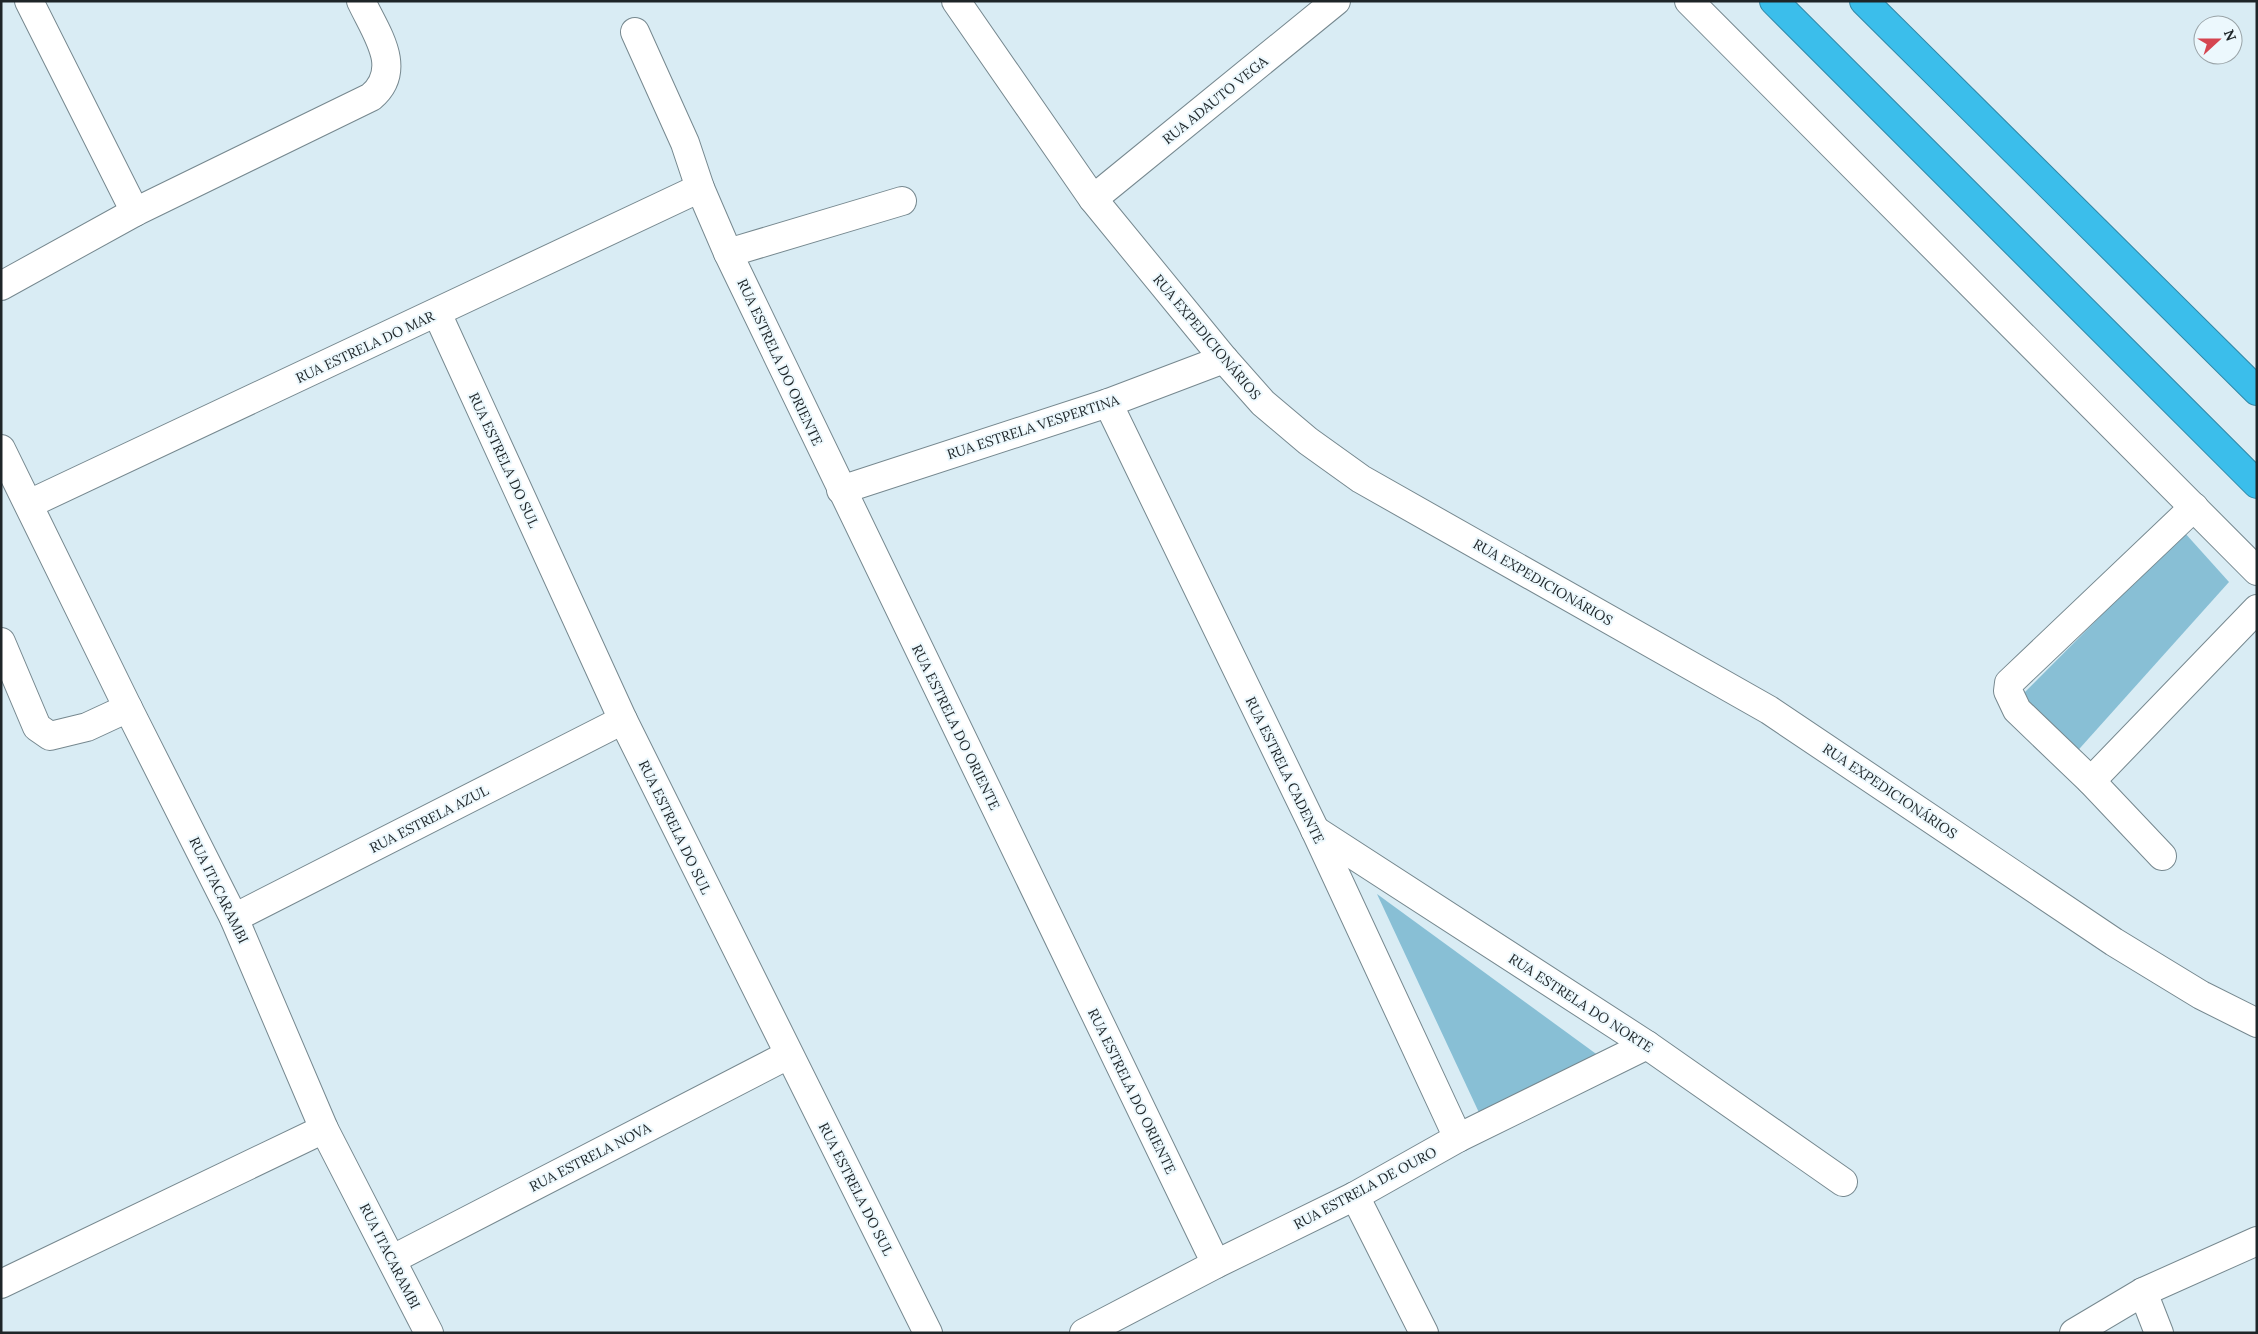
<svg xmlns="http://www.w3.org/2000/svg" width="2258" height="1334" viewBox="0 0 2258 1334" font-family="Lora,serif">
<rect width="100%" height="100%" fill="#d9ecf4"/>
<g fill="#88bfd5">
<polygon points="2184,532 2229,582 2072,757 2017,700"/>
<polygon points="1377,894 1599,1056 1482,1119"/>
</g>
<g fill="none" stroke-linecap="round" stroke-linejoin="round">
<g stroke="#76888f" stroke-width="30">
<g id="street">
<polyline points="29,1 135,212"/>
<polyline points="956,1 1093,199 1224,359 1263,403 1308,441 1361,479 1769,710 2114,942 2201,995 2257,1023"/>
<polyline points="1689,1 2257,571"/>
<polyline points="635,32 685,143 700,188 728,253 1216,1264"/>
<polyline points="1093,199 1336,1"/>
<polyline points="728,253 902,201"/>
<path d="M1,286L135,212L371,97C404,69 376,33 361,1"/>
<polyline points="437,313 623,720 928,1333"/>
<polyline points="1108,403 1315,830 1458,1138"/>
<polyline points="1,449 128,708 234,918 324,1129 429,1333"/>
<polyline points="841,490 1108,403 1224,359"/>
<polyline points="29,504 700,188"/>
<polyline points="1,642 37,727 50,736 87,727 128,708"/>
<polyline points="2091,781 2257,609"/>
<polyline points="1315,830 1647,1045 1843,1182"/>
<polyline points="2162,856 2091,781 2017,710 2008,691 2009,683 2194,507"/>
<polyline points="234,918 623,720"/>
<polyline points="1355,1196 1424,1333"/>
<polyline points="393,1259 788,1055"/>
<polyline points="1,1284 324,1129"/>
<polyline points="2143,1292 2159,1333"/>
<polyline points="1084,1333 1216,1264 1355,1196 1458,1138 1647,1045"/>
<polyline points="2074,1333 2143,1292 2257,1241"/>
</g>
</g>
<g stroke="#3188a7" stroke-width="30">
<g id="highway">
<polyline points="1774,1 2257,484"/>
<polyline points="1864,1 2257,391"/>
</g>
</g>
<use href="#street" stroke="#fff" stroke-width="28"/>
<use href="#highway" stroke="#3bbeeb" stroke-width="28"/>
</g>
<g text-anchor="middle" stroke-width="4" stroke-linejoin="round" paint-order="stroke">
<g font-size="14" fill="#1e2528" stroke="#ecf8fd">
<text transform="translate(1215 100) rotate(-39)" y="5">RUA ADAUTO VEGA</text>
<text transform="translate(1207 337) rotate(50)" y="5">RUA EXPEDICIONÁRIOS</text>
<text transform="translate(365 347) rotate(-25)" y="5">RUA ESTRELA DO MAR</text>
<text transform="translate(780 362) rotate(65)" y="5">RUA ESTRELA DO ORIENTE</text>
<text transform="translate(1033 427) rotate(-18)" y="5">RUA ESTRELA VESPERTINA</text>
<text transform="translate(504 460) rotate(65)" y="5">RUA ESTRELA DO SUL</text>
<text transform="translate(1543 582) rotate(30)" y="5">RUA EXPEDICIONÁRIOS</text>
<text transform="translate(956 727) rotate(64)" y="5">RUA ESTRELA DO ORIENTE</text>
<text transform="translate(1285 770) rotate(64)" y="5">RUA ESTRELA CADENTE</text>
<text transform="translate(1890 791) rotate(34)" y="5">RUA EXPEDICIONÁRIOS</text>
<text transform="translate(429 819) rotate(-27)" y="5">RUA ESTRELA AZUL</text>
<text transform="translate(675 827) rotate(64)" y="5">RUA ESTRELA DO SUL</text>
<text transform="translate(219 890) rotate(64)" y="5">RUA ITACARAMBI</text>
<text transform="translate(1581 1003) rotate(33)" y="5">RUA ESTRELA DO NORTE</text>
<text transform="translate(1132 1091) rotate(64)" y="5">RUA ESTRELA DO ORIENTE</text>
<text transform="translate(590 1157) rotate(-27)" y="5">RUA ESTRELA NOVA</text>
<text transform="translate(1365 1188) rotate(-28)" y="5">RUA ESTRELA DE OURO</text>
<text transform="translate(856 1189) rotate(63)" y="5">RUA ESTRELA DO SUL</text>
<text transform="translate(390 1256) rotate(63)" y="5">RUA ITACARAMBI</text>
</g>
</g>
<rect width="2258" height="1334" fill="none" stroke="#1e2528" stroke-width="5"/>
<g transform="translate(2218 40) rotate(69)"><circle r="24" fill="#ecf8fd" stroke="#9aa4a8"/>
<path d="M0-4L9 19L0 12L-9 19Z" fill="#d54550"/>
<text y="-8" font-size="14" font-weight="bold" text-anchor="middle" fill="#1e2528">N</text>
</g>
</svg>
